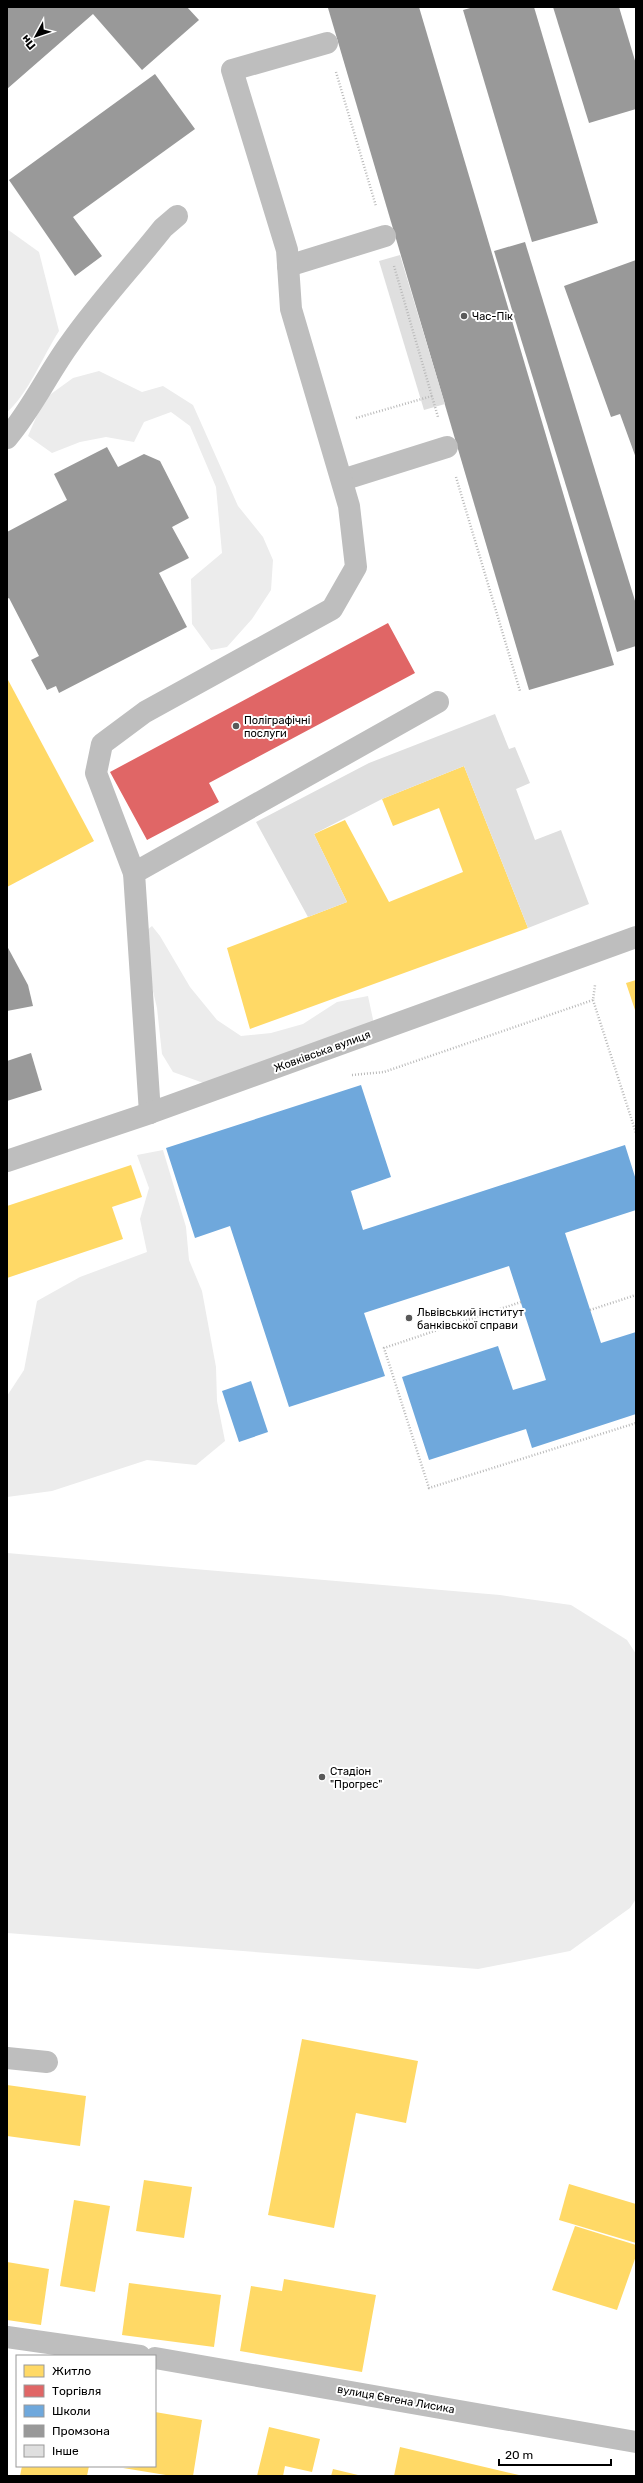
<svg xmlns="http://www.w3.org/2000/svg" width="643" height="2483" viewBox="0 0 643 2483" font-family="Rubik,sans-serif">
<rect width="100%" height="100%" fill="#fff"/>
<g fill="#ececec">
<path d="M7,229L39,252L59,331C44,354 27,396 7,412Z"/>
<polygon points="99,371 142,392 163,386 193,405 238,506 263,537 273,560 271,590 252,619 227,647 211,650 192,624 191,579 222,553 216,487 190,426 171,412 144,422 134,442 106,437 80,442 52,453 28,436 44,399 73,378"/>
<polygon points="152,926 160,936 190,987 217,1020 241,1036 271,1033 303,1024 337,1002 368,996 374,1024 209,1085 173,1072 162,1054 157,1008 140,936"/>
<polygon points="163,1150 186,1227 189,1260 202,1291 216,1367 217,1401 225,1441 196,1465 147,1460 52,1491 7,1497 7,1396 24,1370 37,1301 80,1277 147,1252 140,1219 149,1188 137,1155"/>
<polygon points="7,1553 500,1595 571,1605 627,1640 636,1654 636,1899 630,1908 570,1951 478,1969 7,1933"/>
</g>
<g fill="#ffd966">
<polygon points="7,678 94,841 7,887"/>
<polygon points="464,766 528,928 250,1029 227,948 347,902 314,834 345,820 389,902 463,872 439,808 393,826 382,799"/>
<polygon points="636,980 636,1013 626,983"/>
<polygon points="131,1165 142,1197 112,1207 123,1239 7,1278 7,1206"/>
<polygon points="302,2039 418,2061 406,2123 356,2113 334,2228 268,2215"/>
<polygon points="7,2085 86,2096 80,2146 7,2136"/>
<polygon points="144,2180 192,2187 184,2238 136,2231"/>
<polygon points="569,2184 636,2204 636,2243 559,2220"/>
<polygon points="74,2200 110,2206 95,2292 60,2286"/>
<polygon points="575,2226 636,2245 636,2256 617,2310 552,2290"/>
<polygon points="7,2262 49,2269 41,2325 7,2320"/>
<polygon points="284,2279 376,2295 362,2372 240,2351 251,2286 282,2291"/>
<polygon points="129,2283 221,2295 214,2347 122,2335"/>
<polygon points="155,2412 202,2420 193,2476 172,2476 123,2468 155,2466"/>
<polygon points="269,2427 320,2439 312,2472 285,2466 283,2476 257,2476"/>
<polygon points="400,2447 519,2475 519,2476 394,2476"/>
<polygon points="22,2466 89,2466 87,2476 20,2476"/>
<polygon points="333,2469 358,2475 358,2476 331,2476"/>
</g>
<polygon fill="#e06666" points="388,623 415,673 209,783 219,802 147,840 110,772"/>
<g fill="#6fa8dc">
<polygon points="361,1085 391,1177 351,1191 363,1230 625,1145 636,1180 636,1210 565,1233 601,1343 636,1332 636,1414 532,1448 526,1429 429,1460 402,1377 498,1346 513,1390 546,1380 509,1266 364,1313 385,1376 289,1407 230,1226 195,1238 166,1148"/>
<polygon points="251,1381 268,1432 239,1442 222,1391"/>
</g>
<g fill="#999">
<polygon points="7,7 187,7 199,20 142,70 93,14 7,89"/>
<polygon points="333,7 419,7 614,665 529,690 328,8"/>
<polygon points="474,7 534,7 598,223 532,242 463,10"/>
<polygon points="553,7 619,7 636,64 636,109 589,123"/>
<polygon points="155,74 195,129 73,217 102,256 75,276 9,180"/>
<polygon points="525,242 636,604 636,646 617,652 494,251"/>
<polygon points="636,260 636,458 620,414 611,417 564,286"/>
<polygon points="107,447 118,467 144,454 160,461 189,518 172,527 189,558 159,573 187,627 59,693 56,686 47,690 31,660 39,656 9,598 7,599 7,532 67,500 54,474"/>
<polygon points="7,946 28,985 33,1006 7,1011"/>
<polygon points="31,1053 42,1090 7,1101 7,1061"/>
</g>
<g fill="#dfdfdf">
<polygon points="400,255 445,404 424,410 379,261"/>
<polygon points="495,714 509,749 515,747 530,783 516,789 535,840 561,830 589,904 528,928 464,766 382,799 314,834 347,902 308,917 256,822 369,763"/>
</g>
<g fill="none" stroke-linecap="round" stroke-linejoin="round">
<g stroke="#b9b9b9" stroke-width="2.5" stroke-dasharray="1 2" stroke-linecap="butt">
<polyline points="336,72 376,206"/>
<polyline points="394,266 438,417"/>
<polyline points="356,418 432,396"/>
<polyline points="456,477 520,691"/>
<polyline points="593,1000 636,1133"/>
<polyline points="352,1075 384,1072 593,1000 595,985"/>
<polyline points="521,1302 384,1348 429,1488 636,1423"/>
<polyline points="590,1310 636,1295"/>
</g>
<g stroke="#bebebe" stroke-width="22">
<polyline points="288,266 385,236"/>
<path d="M7,438C32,409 48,373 71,342C99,302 133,266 163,228L177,216"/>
<polyline points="342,480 447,447"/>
<polyline points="134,873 96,773 102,744 145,712 332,609 356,567 349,506 291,309 287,250 232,70 327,43"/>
<polyline points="150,1113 134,873 438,702"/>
</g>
<g stroke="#bebebe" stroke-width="22">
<polyline points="7,2058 47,2062"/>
<polyline points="7,2337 140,2356"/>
<polyline points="155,2358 636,2442"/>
</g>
<polyline stroke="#bebebe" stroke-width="22" points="7,1161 150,1113 636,937"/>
</g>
<g fill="#595959" stroke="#fff" stroke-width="1.5">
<circle cx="464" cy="316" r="4"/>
<circle cx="236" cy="726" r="4"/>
<circle cx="409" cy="1318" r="4"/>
<circle cx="322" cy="1777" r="4"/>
</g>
<g text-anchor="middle" stroke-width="4" stroke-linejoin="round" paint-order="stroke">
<g font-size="11" fill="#000" stroke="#fff" text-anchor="start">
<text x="472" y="320">Час-Пік</text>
<text x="244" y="724">Поліграфічні<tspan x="244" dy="13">послуги</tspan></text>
<text x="417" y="1316">Львівський інститут<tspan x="417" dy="13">банківської справи</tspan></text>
<text x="330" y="1775">Стадіон<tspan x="330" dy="13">"Прогрес"</tspan></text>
</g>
<g font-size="11" fill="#000" stroke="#fff">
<text transform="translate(322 1051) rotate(-20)" y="4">Жовківська вулиця</text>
<text transform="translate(396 2399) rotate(10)" y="4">вулиця Євгена Лисика</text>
</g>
</g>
<rect width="643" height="2483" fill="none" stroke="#000000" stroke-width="16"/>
<rect x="16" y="2355" width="140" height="112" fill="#ffffff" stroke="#999999"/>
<rect x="24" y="2365" width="20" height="12" fill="#ffd966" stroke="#999999"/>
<text x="52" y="2375" font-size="12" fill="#000000">Житло</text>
<rect x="24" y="2385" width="20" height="12" fill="#e06666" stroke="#999999"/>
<text x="52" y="2395" font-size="12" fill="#000000">Торгівля</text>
<rect x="24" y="2405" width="20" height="12" fill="#6fa8dc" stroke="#999999"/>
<text x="52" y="2415" font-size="12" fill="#000000">Школи</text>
<rect x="24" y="2425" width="20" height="12" fill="#999999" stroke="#999999"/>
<text x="52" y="2435" font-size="12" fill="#000000">Промзона</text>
<rect x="24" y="2445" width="20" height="12" fill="#dfdfdf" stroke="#999999"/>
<text x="52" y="2455" font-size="12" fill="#000000">Інше</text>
<g transform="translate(36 36) rotate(230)" stroke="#ffffff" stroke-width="3" paint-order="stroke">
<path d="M0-3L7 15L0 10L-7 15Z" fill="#000000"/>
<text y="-6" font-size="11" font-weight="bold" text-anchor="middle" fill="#000000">Пн</text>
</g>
<path d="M499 2459v6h112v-6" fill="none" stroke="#000000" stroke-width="2"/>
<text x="505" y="2459" font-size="12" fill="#000000" stroke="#ffffff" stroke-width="3" paint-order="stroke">20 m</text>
</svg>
